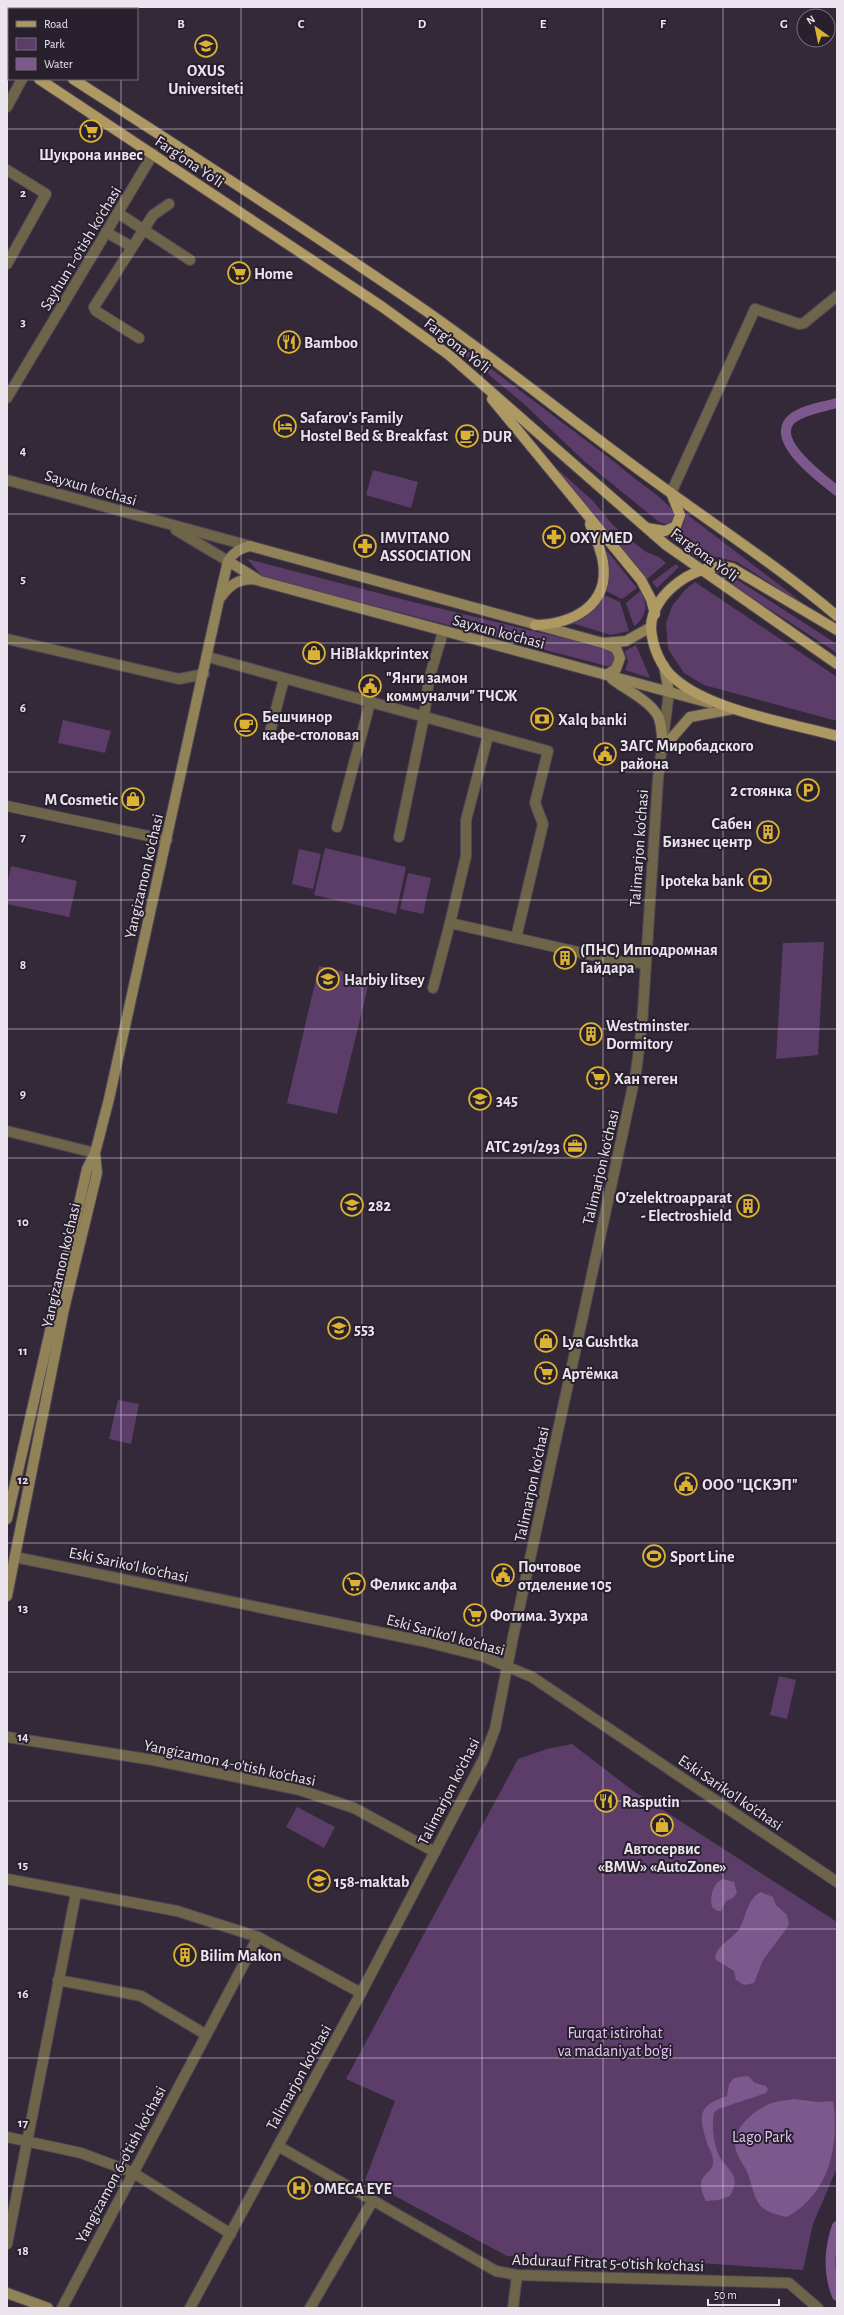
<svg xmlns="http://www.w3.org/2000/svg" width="844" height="2315" viewBox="0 0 844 2315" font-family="'Alegreya Sans',sans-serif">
<rect width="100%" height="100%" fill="#332938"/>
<g fill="#5c3d6a">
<path d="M461,346L616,463C632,478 662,496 673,511V521L666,524L659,522L584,461L523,403L458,349Z"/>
<polygon points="553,465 593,501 612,524 623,534 646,552 659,557 666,563 647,579"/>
<polygon points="373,470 418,482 411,508 366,495"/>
<path d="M685,513L812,610L737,562L717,557L697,558L668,536C680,534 686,526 685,513Z"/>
<polygon points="607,551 637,588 622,599 604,590 608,563"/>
<polygon points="247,559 405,600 612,650 616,657 612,665 607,666 263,577"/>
<polygon points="676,564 679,567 657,588 652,582"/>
<polygon points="720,577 730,577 739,581 826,637 837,645 837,653"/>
<polygon points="695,582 837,677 837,721 704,685 684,673 668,649 666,623 672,606 685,590"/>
<path d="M640,591C649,604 646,618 634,626L626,603Z"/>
<polygon points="602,594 620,602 629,631 611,635 572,623 582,617"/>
<polygon points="636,645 650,678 625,670 628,662 625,651"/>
<polygon points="63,720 111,731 105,753 58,743"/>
<polygon points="325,848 406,867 396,914 314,895"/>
<polygon points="299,849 321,854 313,889 292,884"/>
<polygon points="11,866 77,881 69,917 7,904 7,885"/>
<polygon points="408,873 431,878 423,914 400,909"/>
<polygon points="824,942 818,1055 776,1059 783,943"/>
<polygon points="319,966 370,978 337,1114 287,1103"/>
<polygon points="118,1400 139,1404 131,1444 109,1439"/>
<polygon points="779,1676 796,1680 787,1719 770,1715"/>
<polygon points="572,1744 632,1790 837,1922 837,2168 813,2224 803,2270 699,2263 507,2256 365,2180 395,2101 346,2079 518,1759 547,1749"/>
<polygon points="297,1807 335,1827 324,1848 286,1827"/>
</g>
<g fill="#7c588d">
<path d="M723,1879L734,1882L737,1893L733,1898L726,1901L721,1911H717L712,1907C710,1897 712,1884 723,1879Z"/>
<path d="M761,1892L773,1897L776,1905L787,1915L789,1925L763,1960L754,1983L744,1985L736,1980L734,1971L716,1960C712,1948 733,1939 739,1929C746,1918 747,1898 761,1892Z"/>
<path d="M748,2076L755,2083L766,2086L768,2089L766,2093L718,2109L714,2113C711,2127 714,2152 724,2163C734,2175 739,2179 730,2196L718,2200L706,2201C691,2171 715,2177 713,2160C713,2155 710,2150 708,2146C699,2117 696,2106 727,2096L729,2084L734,2078Z"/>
<path d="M794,2099L818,2102L833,2101C840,2144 829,2195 787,2217C755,2211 757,2202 748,2174C745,2166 738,2158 736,2150C730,2131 752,2112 767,2105C774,2101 785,2101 794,2099Z"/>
</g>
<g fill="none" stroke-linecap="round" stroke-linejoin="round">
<g stroke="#7c588d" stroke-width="10">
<path d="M837,403C823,407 805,409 793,418C766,439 823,479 837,491"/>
<path d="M837,2226C829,2249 828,2273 837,2296"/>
</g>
<g stroke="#504755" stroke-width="12">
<g id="minor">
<polyline points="7,107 22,79"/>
<polyline points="7,170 46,194 7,264"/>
<polyline points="118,213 190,260"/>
<polyline points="106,232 132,247"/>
<polyline points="139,338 96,311 94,307 153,215 169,204"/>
<polyline points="7,398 153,154"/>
<polyline points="671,493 755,309 799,324 804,323 837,296"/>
<polyline points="7,639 179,679 204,674"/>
<polyline points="208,657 548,751 535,803 543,824 516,938 622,962 645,963"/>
<polyline points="270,732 284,679"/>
<polyline points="488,736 466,820 466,856 450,923 516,938"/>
<polyline points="7,806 167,840"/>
<polyline points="337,827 370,703"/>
<polyline points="399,837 424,717 429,679 443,632"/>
<polyline points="433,988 450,923"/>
<polyline points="7,1737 153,1760 300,1790 354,1808 435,1852"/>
<polyline points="7,1879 177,1911 258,1937 361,1993"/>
<polyline points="58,1980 141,1996 205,2034"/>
<polyline points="7,2137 81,2153 132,2172 231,2234"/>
<polyline points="278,2146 496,2271 517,2275 789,2283 818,2308"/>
<polyline points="7,2244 76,1893"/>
<polyline points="62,2308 258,1937"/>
<polyline points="310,2308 372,2202"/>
<polyline points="513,2308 517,2275"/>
</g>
</g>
<g stroke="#504755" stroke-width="12">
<g id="tertiary">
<polyline points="7,480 250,546"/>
<polyline points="176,530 228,561"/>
<polyline points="7,1131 95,1153"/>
<polyline points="15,1557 422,1641 482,1656 532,1677 837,1882"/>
<polyline points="190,2308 361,1993 484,1758 495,1729 513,1637 636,1072 642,1025 658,778 669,692"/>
</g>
</g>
<g stroke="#504755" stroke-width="12">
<g id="secondary">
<polyline points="228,561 260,581 710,703"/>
<path d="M221,597C230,584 241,577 258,580"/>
<polyline points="606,644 616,648 620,658 616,669 606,675"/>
<polyline points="664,666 669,692"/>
<path d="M612,679C626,690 657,704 660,722C662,730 662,739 663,748"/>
<polyline points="663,748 690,717 733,709"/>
<path d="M7,1519L87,1169L95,1153L109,1099L218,604L228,561C234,552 240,548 250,546L603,643L626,641L651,627"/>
<polyline points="7,1596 64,1309 97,1173 95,1153"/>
<polyline points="7,2293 48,2308"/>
</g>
</g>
<g stroke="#504755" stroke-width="12">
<g id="primary">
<polyline points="7,37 9,38"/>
<polyline points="7,59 9,60"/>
<polyline points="39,79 381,306 449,355 666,545 837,664"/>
<path d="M73,79C191,155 310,231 426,311C509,369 588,434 671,493C726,533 784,571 837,616"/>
<polyline points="492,399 641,580 651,599 655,614"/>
<polyline points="647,528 665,531 676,526 680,515 672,495"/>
<path d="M535,625C572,624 610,606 603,562C601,549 595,536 590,524"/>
<path d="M837,630L732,568C700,560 651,592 651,628C652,646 661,668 675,679C712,711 790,723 837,736"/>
</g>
</g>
<use href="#minor" stroke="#6e644a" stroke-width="10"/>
<use href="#tertiary" stroke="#6e644a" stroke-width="10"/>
<use href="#secondary" stroke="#928258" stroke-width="10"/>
<use href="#primary" stroke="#ae9962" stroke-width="10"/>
</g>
<path fill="none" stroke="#ebe4ee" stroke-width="1" stroke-opacity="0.55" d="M121,7V9M241,7V2308M362,7V2308M482,7V2308M603,7V2308M723,7V2308M121,79V2308M7,129H837M7,257H837M7,386H837M7,514H837M7,643H837M7,772H837M7,900H837M7,1029H837M7,1158H837M7,1286H837M7,1415H837M7,1543H837M7,1672H837M7,1801H837M7,1929H837M7,2058H837M7,2186H837"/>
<defs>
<g id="university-ring" transform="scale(1.15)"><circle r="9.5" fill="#29202e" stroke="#dcb233" stroke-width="1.5"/><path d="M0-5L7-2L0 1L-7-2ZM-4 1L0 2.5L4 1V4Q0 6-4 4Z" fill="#dcb233"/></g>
<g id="supermarket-ring" transform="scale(1.15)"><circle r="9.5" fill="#29202e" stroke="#dcb233" stroke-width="1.5"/><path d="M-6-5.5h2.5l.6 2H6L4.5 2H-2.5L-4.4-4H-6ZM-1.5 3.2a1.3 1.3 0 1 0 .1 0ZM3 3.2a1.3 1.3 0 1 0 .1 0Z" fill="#dcb233"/></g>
<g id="restaurant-ring" transform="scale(1.15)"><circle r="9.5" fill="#29202e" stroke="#dcb233" stroke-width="1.5"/><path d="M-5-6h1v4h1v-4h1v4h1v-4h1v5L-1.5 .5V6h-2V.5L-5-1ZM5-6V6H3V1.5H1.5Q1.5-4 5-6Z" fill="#dcb233"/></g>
<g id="hotel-ring" transform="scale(1.15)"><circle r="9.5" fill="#29202e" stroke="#dcb233" stroke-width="1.5"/><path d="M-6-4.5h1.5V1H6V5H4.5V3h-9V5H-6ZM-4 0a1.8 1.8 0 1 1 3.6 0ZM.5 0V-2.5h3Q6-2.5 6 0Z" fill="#dcb233"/></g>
<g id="cafe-ring" transform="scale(1.15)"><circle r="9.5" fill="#29202e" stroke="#dcb233" stroke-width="1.5"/><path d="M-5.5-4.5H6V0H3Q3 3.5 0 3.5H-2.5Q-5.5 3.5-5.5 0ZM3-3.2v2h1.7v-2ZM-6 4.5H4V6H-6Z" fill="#dcb233"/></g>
<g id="pharmacy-ring" transform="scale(1.15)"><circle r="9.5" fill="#29202e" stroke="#dcb233" stroke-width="1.5"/><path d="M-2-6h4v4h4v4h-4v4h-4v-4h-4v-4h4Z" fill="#dcb233"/></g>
<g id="shop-ring" transform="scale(1.15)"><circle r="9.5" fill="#29202e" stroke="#dcb233" stroke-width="1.5"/><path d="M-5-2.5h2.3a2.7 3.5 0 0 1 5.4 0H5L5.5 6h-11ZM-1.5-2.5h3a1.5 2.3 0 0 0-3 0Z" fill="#dcb233"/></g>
<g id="civic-ring" transform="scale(1.15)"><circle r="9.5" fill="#29202e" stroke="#dcb233" stroke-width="1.5"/><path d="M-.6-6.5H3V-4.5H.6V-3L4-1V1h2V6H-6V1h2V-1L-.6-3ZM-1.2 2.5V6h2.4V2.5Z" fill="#dcb233"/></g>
<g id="bank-ring" transform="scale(1.15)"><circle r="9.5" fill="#29202e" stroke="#dcb233" stroke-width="1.5"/><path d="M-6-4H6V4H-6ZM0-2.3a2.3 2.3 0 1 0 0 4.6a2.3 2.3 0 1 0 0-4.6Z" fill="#dcb233"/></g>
<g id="parking-ring" transform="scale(1.15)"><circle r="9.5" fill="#29202e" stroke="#dcb233" stroke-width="1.5"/><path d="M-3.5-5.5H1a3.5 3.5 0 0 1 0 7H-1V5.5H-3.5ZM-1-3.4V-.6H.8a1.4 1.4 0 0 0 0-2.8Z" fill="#dcb233"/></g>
<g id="building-ring" transform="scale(1.15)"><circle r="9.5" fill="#29202e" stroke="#dcb233" stroke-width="1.5"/><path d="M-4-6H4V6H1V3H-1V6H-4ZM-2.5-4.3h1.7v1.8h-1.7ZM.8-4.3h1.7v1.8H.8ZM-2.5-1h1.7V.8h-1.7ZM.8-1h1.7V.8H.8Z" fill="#dcb233"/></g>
<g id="school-ring" transform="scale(1.15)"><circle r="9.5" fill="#29202e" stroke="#dcb233" stroke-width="1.5"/><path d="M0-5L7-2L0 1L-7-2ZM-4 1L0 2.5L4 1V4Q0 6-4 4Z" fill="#dcb233"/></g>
<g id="office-ring" transform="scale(1.15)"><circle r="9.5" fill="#29202e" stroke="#dcb233" stroke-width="1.5"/><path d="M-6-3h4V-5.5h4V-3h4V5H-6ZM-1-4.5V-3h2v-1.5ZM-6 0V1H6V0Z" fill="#dcb233"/></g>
<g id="stadium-ring" transform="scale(1.15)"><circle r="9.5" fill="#29202e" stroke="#dcb233" stroke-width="1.5"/><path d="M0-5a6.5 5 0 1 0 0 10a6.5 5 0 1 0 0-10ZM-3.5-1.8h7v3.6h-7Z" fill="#dcb233"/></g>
<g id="hospital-ring" transform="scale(1.15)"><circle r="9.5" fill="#29202e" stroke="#dcb233" stroke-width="1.5"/><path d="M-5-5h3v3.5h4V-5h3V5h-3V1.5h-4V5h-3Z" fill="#dcb233"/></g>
</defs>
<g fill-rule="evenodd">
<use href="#university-ring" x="206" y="46"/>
<use href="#supermarket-ring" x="91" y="131"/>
<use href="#supermarket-ring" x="239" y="273"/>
<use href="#restaurant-ring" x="289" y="342"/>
<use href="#hotel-ring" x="285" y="426"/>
<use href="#cafe-ring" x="467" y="436"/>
<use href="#pharmacy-ring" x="554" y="537"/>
<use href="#pharmacy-ring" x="365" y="546"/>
<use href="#shop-ring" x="314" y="653"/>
<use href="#civic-ring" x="370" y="686"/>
<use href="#bank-ring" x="542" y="719"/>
<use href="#cafe-ring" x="246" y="725"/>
<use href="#civic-ring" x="605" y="754"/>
<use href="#parking-ring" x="808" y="790"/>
<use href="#shop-ring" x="133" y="799"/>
<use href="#building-ring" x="768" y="832"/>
<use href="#bank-ring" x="760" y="880"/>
<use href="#building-ring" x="565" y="958"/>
<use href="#university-ring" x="328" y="979"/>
<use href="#building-ring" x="591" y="1034"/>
<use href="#supermarket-ring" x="598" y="1078"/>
<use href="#school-ring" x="480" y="1099"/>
<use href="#office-ring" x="575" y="1146"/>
<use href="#school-ring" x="352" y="1205"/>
<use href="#building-ring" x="748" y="1206"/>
<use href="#school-ring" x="339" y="1328"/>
<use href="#shop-ring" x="546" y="1341"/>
<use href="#supermarket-ring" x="546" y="1373"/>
<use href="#civic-ring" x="686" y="1484"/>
<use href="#stadium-ring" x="654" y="1556"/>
<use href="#civic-ring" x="503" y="1575"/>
<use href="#supermarket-ring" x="354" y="1584"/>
<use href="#supermarket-ring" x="475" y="1615"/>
<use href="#restaurant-ring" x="606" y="1801"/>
<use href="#shop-ring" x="662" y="1825"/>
<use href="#school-ring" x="319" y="1881"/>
<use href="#building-ring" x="185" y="1955"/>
<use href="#hospital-ring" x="299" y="2188"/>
</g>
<g text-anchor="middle" stroke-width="4" stroke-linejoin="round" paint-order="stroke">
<g font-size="16" font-weight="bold" fill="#ebe4ee" stroke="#29202e" text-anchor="start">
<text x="206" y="76" text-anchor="middle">OXUS<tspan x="206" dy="18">Universiteti</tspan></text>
<text x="91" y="160" text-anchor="middle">Шукрона инвес</text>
<text x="254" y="279">Home</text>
<text x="304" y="348">Bamboo</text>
<text x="300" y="423">Safarov's Family<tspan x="300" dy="18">Hostel Bed &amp; Breakfast</tspan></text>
<text x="482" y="442">DUR</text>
<text x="380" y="543">IMVITANO<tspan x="380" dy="18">ASSOCIATION</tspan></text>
<text x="570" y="543">OXY MED</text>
<text x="330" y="659">HiBlakkprintex</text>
<text x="386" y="683">"Янги замон<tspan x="386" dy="18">коммуналчи" ТЧСЖ</tspan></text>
<text x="262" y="722">Бешчинор<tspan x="262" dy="18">кафе-столовая</tspan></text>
<text x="558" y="725">Xalq banki</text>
<text x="620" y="751">ЗАГС Миробадского<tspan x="620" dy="18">района</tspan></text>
<text x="792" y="796" text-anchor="end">2 стоянка</text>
<text x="118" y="805" text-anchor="end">M Cosmetic</text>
<text x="752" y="829" text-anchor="end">Сабен<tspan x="752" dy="18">Бизнес центр</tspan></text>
<text x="744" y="886" text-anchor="end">Ipoteka bank</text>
<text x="580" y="955">(ПНС) Ипподромная<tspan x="580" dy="18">Гайдара</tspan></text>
<text x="344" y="985">Harbiy litsey</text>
<text x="606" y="1031">Westminster<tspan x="606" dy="18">Dormitory</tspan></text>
<text x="614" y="1084">Хан теген</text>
<text x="496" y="1105">345</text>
<text x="560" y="1152" text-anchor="end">ATC 291/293</text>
<text x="732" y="1203" text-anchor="end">O'zelektroapparat<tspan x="732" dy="18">- Electroshield</tspan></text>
<text x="368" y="1211">282</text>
<text x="354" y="1334">553</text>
<text x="562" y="1347">Lya Gushtka</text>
<text x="562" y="1379">Артёмка</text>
<text x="702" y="1490">ООО "ЦСКЭП"</text>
<text x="670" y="1562">Sport Line</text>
<text x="518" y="1572">Почтовое<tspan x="518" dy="18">отделение 105</tspan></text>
<text x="370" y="1590">Феликс алфа</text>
<text x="490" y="1621">Фотима. Зухра</text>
<text x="622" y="1807">Rasputin</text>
<text x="662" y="1854" text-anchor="middle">Автосервис<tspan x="662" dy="18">«BMW» «AutoZone»</tspan></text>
<text x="334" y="1887">158-maktab</text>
<text x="200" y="1961">Bilim Makon</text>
<text x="314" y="2194">OMEGA EYE</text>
</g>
<g font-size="16" fill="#ebe4ee" stroke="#29202e">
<text transform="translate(190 161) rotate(34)" y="6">Farg'ona Yo'li</text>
<text transform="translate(80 248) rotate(-59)" y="6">Sayhun 1-o'tish ko'chasi</text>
<text transform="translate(458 345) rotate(38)" y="6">Farg'ona Yo'li</text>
<text transform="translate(91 487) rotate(16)" y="6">Sayxun ko'chasi</text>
<text transform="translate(705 554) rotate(36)" y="6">Farg'ona Yo'li</text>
<text transform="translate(499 631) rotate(15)" y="6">Sayxun ko'chasi</text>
<text transform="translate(638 848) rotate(-86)" y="6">Talimarjon ko'chasi</text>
<text transform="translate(143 876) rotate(-77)" y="6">Yangizamon ko'chasi</text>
<text transform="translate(600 1167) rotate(-77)" y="6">Talimarjon ko'chasi</text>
<text transform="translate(60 1265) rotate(-77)" y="6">Yangizamon ko'chasi</text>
<text transform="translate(531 1484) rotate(-78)" y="6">Talimarjon ko'chasi</text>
<text transform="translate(129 1564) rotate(12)" y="6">Eski Sariko'l ko'chasi</text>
<text transform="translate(446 1634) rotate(15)" y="6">Eski Sariko'l ko'chasi</text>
<text transform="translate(230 1762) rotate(12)" y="6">Yangizamon 4-o'tish ko'chasi</text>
<text transform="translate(448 1791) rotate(-63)" y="6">Talimarjon ko'chasi</text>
<text transform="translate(731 1792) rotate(34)" y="6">Eski Sariko'l ko'chasi</text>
<text transform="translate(298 2077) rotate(-61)" y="6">Talimarjon ko'chasi</text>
<text transform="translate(120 2164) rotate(-62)" y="6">Yangizamon 6-o'tish ko'chasi</text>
<text transform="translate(608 2262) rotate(2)" y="6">Abdurauf Fitrat 5-o'tish ko'chasi</text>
</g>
<g font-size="16" fill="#e6c6f6" stroke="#29202e">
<text x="615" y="2038">Furqat istirohat<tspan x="615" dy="18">va madaniyat bo'gi</tspan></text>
<text x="762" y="2142">Lago Park</text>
</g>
</g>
<g font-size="13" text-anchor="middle" font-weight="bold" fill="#ebe4ee" stroke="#29202e" stroke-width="4" stroke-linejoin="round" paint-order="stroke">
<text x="181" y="28">B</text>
<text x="301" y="28">C</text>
<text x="422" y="28">D</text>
<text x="543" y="28">E</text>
<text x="663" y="28">F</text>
<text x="784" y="28">G</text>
<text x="23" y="197">2</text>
<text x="23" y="326">3</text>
<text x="23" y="455">4</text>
<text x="23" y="583">5</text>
<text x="23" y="712">6</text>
<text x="23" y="841">7</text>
<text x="23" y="969">8</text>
<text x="23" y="1098">9</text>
<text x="23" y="1226">10</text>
<text x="23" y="1355">11</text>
<text x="23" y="1484">12</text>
<text x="23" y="1612">13</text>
<text x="23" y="1741">14</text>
<text x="23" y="1869">15</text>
<text x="23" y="1998">16</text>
<text x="23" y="2127">17</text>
<text x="23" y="2255">18</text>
</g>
<rect width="844" height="2315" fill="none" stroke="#ebe4ee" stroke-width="16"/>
<rect x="8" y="8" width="130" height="72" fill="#29202e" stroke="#776e7b"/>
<rect x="16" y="21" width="20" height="6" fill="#ae9962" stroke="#776e7b"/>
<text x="44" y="28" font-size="12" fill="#ebe4ee">Road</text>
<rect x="16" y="38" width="20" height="12" fill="#5c3d6a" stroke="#776e7b"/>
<text x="44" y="48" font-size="12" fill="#ebe4ee">Park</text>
<rect x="16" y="58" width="20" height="12" fill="#7c588d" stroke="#776e7b"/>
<text x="44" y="68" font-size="12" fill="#ebe4ee">Water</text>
<g transform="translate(816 28) rotate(327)"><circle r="19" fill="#29202e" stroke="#776e7b"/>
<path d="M0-3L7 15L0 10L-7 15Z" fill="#dcb233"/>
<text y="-6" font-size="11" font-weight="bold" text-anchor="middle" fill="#ebe4ee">N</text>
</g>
<path d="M708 2299v6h71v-6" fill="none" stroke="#ebe4ee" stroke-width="2"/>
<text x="714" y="2299" font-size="12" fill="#ebe4ee" stroke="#29202e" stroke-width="3" paint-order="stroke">50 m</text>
</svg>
